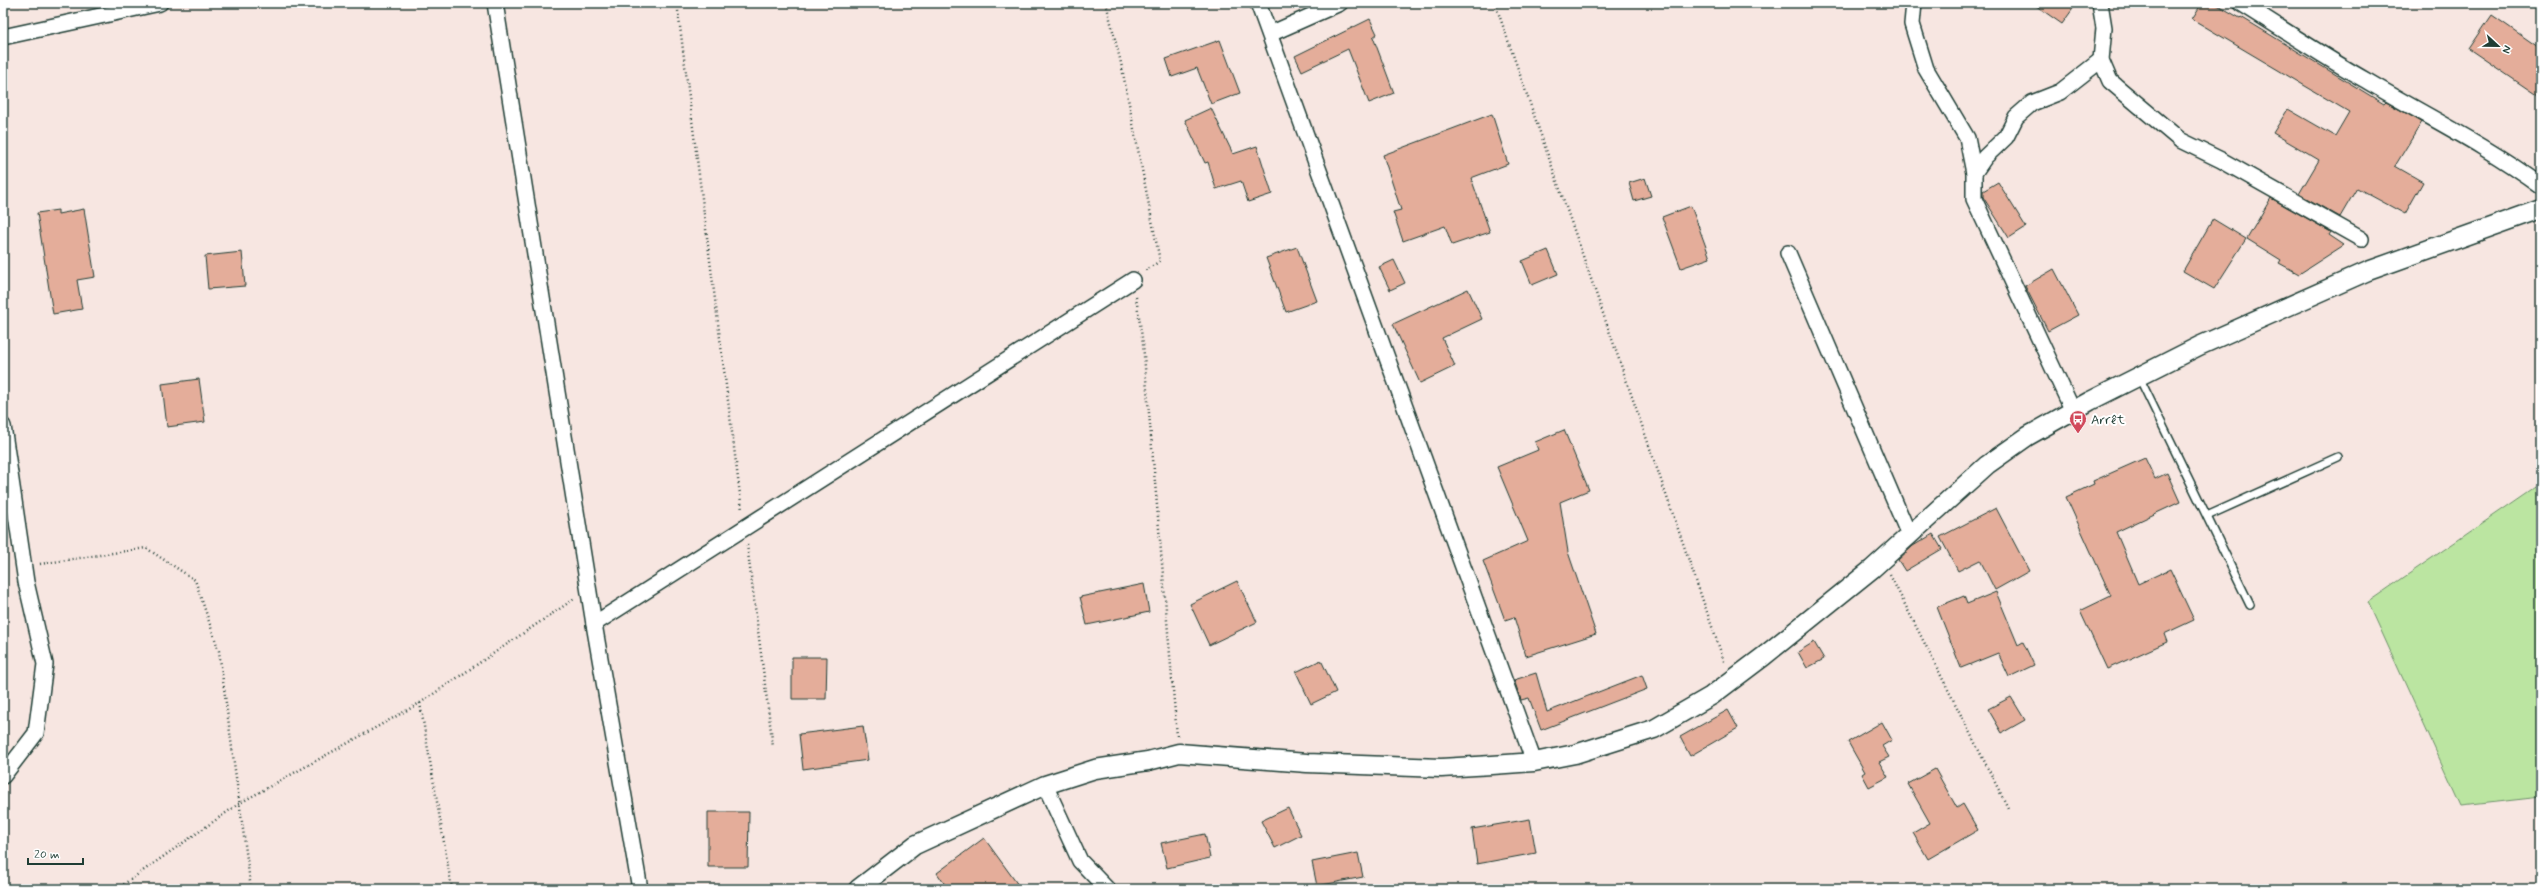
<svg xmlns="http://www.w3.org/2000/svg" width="2544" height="892" viewBox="0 0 2544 892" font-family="Mynerve,sans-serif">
<rect width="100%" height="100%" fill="#f7e6e1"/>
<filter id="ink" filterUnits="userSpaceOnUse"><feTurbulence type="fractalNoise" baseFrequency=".025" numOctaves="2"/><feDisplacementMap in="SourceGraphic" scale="8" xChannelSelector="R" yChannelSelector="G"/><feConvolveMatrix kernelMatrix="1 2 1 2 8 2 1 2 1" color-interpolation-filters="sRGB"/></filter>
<g filter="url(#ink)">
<polygon fill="#bbe5a1" stroke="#6d916a" points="2541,483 2541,797 2461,806 2368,602"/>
<g fill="#e4ad9a" stroke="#1f3d34">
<polygon points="2032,3 2077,3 2062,24"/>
<polygon points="2202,3 2214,3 2240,18 2241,17 2384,104 2386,102 2422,122 2395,166 2423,182 2405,214 2357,188 2340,217 2299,194 2319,160 2273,133 2288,109 2335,136 2349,112 2192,19"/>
<polygon points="2492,15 2541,49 2541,98 2469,49"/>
<polygon points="1370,19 1377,34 1373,37 1394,93 1369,103 1348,49 1302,71 1295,56"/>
<polygon points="1220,40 1240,93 1211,104 1197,68 1172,77 1166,59"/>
<polygon points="1211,108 1233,154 1257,146 1272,194 1248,202 1241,181 1216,189 1208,162 1205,163 1185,120"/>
<polygon points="1492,114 1508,164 1471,178 1490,232 1452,245 1445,226 1403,241 1393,212 1401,210 1383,155"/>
<polygon points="1645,178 1651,196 1634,201 1629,183"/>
<polygon points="1998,182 2026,227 2009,238 1983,197 1983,191"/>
<polygon points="2271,198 2331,232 2329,235 2344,245 2299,274 2279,263 2281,260 2247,239"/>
<polygon points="1691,206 1710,258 1681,268 1662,217"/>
<polygon points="84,209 95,277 77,280 82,309 53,314 37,213 58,210 58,214"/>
<polygon points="2213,219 2246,239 2214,289 2183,271"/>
<polygon points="1297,247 1317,301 1286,312 1266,258"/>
<polygon points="1548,250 1558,274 1532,285 1522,261"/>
<polygon points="242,252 245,286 208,289 205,256"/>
<polygon points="1394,260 1405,283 1390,290 1379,267"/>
<polygon points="2054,269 2078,315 2048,331 2025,286"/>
<polygon points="1468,289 1482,319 1442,338 1455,366 1420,383 1393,324"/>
<polygon points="199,379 205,422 167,427 162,384"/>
<polygon points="1564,430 1589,490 1560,502 1568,552 1596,634 1526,656 1514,617 1505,620 1483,561 1528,541 1497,467 1538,450 1535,442"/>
<polygon points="2145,458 2155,479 2167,473 2180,502 2116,532 2138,584 2170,569 2194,620 2164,634 2167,642 2107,669 2080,611 2111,596 2066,497 2094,484 2093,481"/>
<polygon points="1996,508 2029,571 1995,590 1980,560 1958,571 1940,537"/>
<polygon points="1933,534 1942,549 1905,571 1898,560 1913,546"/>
<polygon points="1237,581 1257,622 1209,645 1190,604"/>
<polygon points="1144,584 1149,612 1087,625 1080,597"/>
<polygon points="1996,592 2018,645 2023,642 2034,665 2009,677 1998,653 1961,668 1937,607 1964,596 1967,604"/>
<polygon points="1814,642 1824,659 1807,668 1798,652"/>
<polygon points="792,657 827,657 826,699 792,699"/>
<polygon points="1321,660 1336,692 1311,704 1296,672"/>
<polygon points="1536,673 1547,712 1642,675 1647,689 1541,730 1529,698 1521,700 1514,680"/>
<polygon points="2011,697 2025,720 2002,733 1988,709"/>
<polygon points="1728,710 1738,728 1690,756 1680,737"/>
<polygon points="1882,722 1892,740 1882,746 1889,757 1879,762 1888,777 1869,787 1862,774 1865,772 1848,742"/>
<polygon points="863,726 868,760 803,769 799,734"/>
<polygon points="1935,769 1957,808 1963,804 1978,830 1928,859 1913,833 1930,823 1908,784"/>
<polygon points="1288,808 1301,835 1275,848 1261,821"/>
<polygon points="708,812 749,812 748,867 708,867"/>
<polygon points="1530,819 1536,853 1477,864 1472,829"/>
<polygon points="1205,834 1210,858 1167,868 1161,843"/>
<polygon points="984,838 1021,889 948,889 937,873"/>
<polygon points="1358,853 1363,877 1317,886 1312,862"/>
</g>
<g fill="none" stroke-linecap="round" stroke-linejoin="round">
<g stroke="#1f3d34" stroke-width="10">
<g id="service">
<polyline points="2139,377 2250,605"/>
<polyline points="2207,516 2338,457"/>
</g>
</g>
<g stroke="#1f3d34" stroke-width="18">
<g id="minor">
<polyline points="495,3 594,624 640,889"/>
<polyline points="1258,3 1534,762"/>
<polyline points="1914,3 1912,24 1926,69 1967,138 1974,173 1974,199 2073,411"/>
<polyline points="2100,3 2104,28 2101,60 2110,81 2180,140 2221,160 2361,239"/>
<path d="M2241,3C2283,29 2324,57 2367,81C2426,116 2486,145 2541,186"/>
<polyline points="1270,34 1340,3"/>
<polyline points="3,37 160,3"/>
<polyline points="1974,173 1985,157 2006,137 2016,117 2032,103 2060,92 2101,60"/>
<polyline points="1788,253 1909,535"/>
<polyline points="3,426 26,582 45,664 36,733 3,776"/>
<polyline points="594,624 1133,280"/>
<polyline points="1045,785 1080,861 1107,889"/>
</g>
</g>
<g stroke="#1f3d34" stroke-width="21">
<polyline id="tertiary" points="858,889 915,845 1045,785 1095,769 1148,761 1179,753 1307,763 1441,768 1492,765 1534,762 1575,754 1654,729 1711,696 1764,656 1872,569 1987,465 2028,436 2090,401 2199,346 2368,271 2541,209"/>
</g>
<g stroke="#1f3d34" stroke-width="2.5" stroke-dasharray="1 3" stroke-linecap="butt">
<polyline points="677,3 742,510"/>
<polyline points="1106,3 1121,63 1160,261 1145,271"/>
<polyline points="1495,3 1725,664"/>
<polyline points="1136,297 1143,344 1177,736"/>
<polyline points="747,545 773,747"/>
<polyline points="40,564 146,548 195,580 219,651 251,889"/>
<polyline points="1890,575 2009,810"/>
<polyline points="420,703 452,889"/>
<polyline points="117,889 240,803 420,703 574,599"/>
</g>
<use href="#service" stroke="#fff" stroke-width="7"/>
<use href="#minor" stroke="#fff" stroke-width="15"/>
<use href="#tertiary" stroke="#fff" stroke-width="18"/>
</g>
</g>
<defs>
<g id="bus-pin" transform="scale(0.9)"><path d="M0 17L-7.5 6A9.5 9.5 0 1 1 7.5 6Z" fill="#d1495b" stroke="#fff"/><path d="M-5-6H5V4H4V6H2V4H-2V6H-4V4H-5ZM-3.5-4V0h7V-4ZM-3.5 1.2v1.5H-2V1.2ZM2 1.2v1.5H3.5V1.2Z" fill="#fff"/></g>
</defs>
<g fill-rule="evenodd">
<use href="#bus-pin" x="2078" y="419"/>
</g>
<g text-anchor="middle" stroke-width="4" stroke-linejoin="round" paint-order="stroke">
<g font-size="13" fill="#1f3d34" stroke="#fff" text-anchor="start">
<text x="2091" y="424">Arrêt</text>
</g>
</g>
<rect width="2544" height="892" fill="none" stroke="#fff" stroke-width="16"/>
<rect x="8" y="8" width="2528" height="876" fill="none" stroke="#1f3d34" stroke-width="1.5" filter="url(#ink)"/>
<g transform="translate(2498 46) rotate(112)" stroke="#ffffff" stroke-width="3" paint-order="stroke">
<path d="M0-3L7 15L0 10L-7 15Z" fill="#1f3d34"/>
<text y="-6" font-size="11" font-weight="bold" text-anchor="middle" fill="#1f3d34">N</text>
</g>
<path d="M28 858v6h55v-6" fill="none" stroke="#1f3d34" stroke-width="2"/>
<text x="34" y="858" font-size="12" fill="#1f3d34" stroke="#ffffff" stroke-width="3" paint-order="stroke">20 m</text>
</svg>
